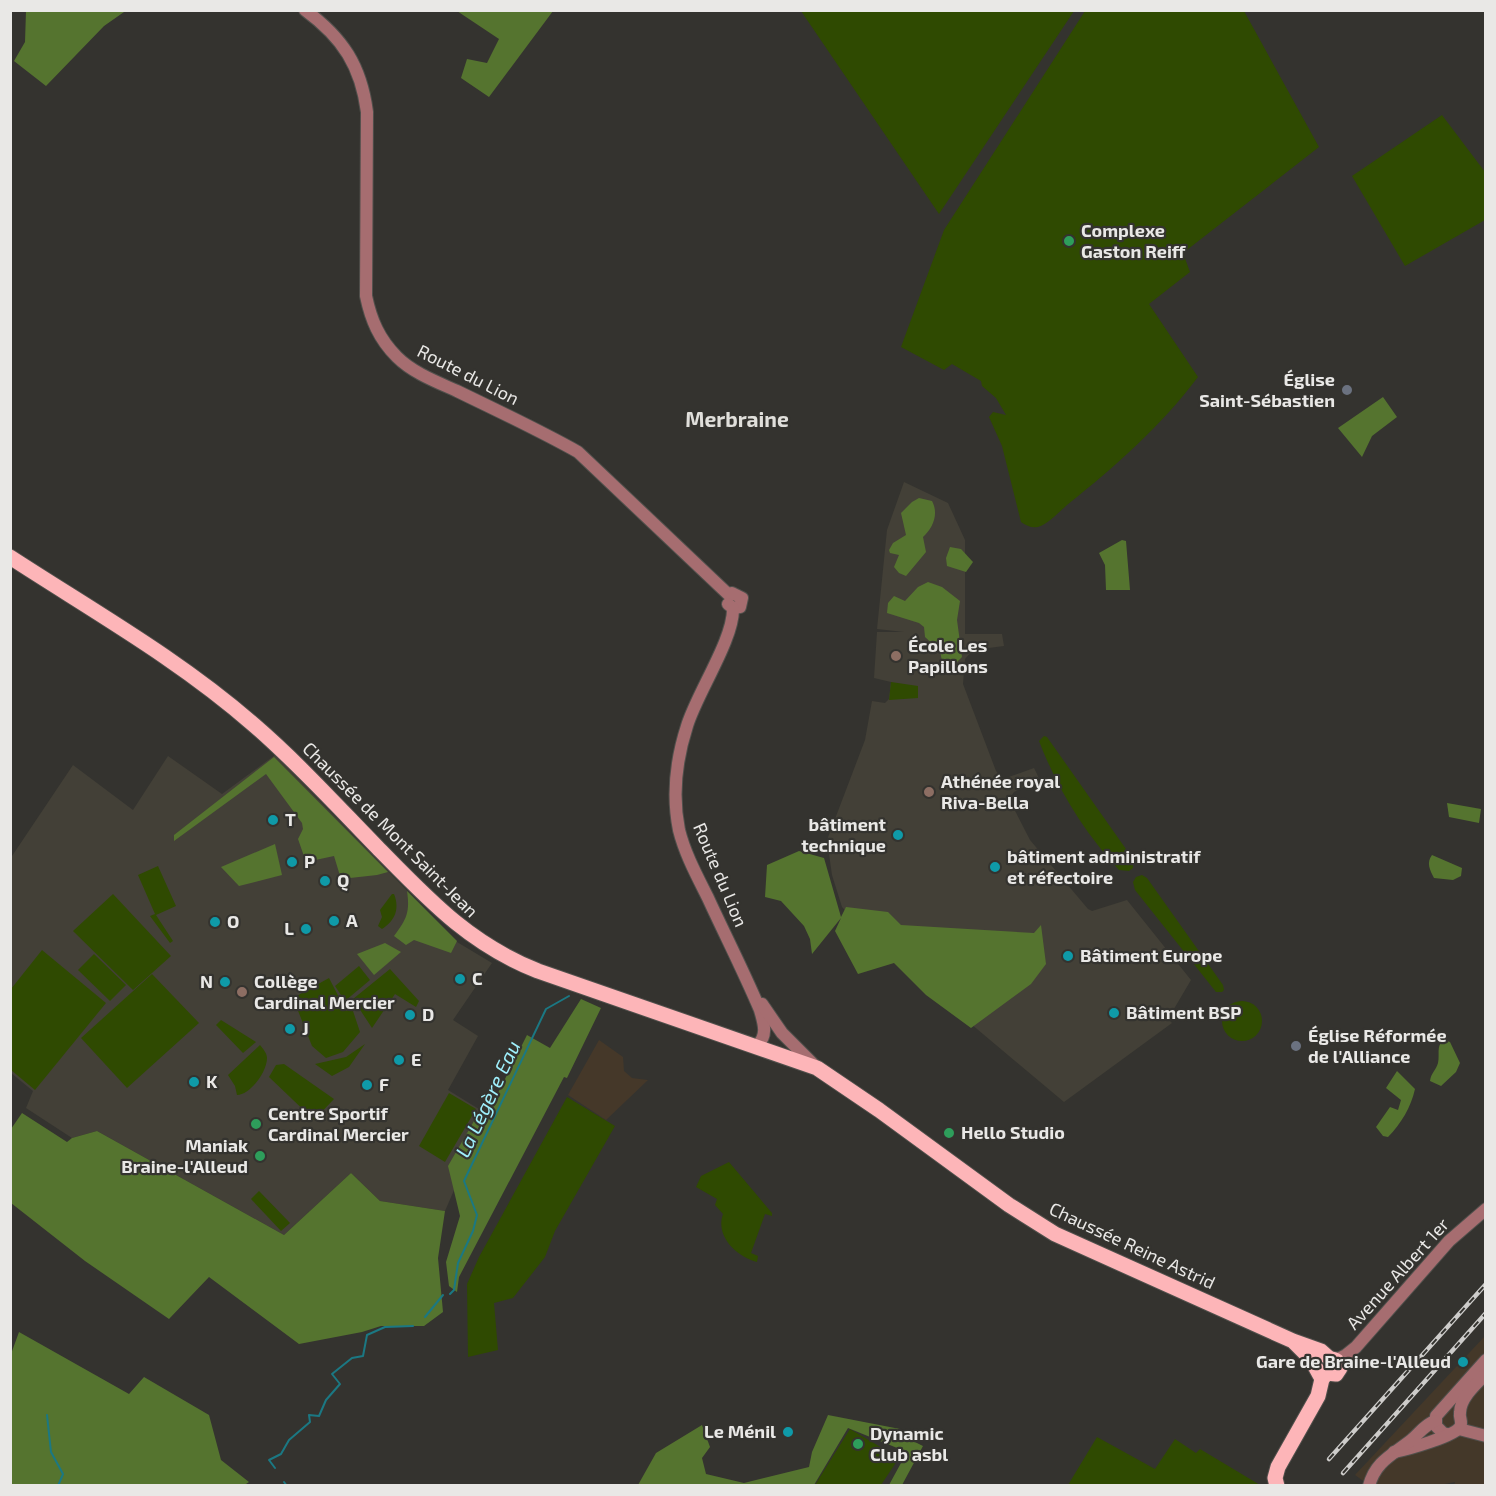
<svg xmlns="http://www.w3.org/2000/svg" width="1496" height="1496" viewBox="0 0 1496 1496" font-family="'Exo 2',sans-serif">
<rect width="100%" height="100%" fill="#34332f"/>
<polygon fill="#443829" points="1485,1336 1485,1485 1454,1485 1455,1482 1440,1485 1369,1485 1355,1475"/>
<polygon fill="#453829" points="599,1040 623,1057 624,1071 632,1078 648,1080 606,1120 568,1095"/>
<g fill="#434037">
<polygon points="904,482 948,503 965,540 965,634 1002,634 1004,646 973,650 965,659 963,684 996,771 1003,779 1034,768 1037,774 1039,779 1014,792 1009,799 1030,840 1088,909 1092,911 1127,900 1191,980 1168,1019 1172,1023 1064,1102 871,940 842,907 832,875 827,840 865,740 872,701 885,703 889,699 891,682 874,678 877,632 904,632 877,629 887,530"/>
<polygon points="275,755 457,942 492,963 453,1020 478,1036 448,1090 487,1114 445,1211 380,1201 351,1173 284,1235 97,1131 72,1138 26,1108 33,1091 11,1073 10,859 73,765 133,810 168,756 222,794"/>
</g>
<g fill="#2f4a01">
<polygon points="801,11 1074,11 939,214"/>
<path d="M1085,11H1244L1319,147L1183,253L1190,272L1149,304L1198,377C1161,426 1116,466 1067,505C1059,512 1048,524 1038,527C1031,528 1027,526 1021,522L1002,446L989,417L993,412L1006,415L996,398L982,386L981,381L952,364L944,370L901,347L944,230Z"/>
<polygon points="1442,115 1485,172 1485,220 1405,266 1352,176"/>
<polygon points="891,682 918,686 918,698 889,700"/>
<path d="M1044,736L1047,737L1133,859V868L1129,871L1119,870C1084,832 1058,790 1039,741Z"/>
<polygon points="158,866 176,906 156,915 173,941 170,943 150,916 155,914 138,875"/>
<polygon points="1142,875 1147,878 1223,985 1224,990 1222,992 1216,992 1135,890 1133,882 1136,877"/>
<polygon points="113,894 171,956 133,990 73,931"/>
<path d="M392,894H394C400,909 395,921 382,929L378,926L382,917L380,910Z"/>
<polygon points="42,950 106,1003 35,1090 11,1070 11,989"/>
<polygon points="94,954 126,985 110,1001 78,970"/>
<polygon points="359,966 370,980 345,1001 335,986"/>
<polygon points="390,969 419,1001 416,1007 395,994 372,1028 353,999"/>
<polygon points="152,974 199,1023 127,1088 81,1038"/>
<polygon points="329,978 346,1011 352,1008 360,1032 343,1052 326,1058 312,1046 293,998"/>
<circle cx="1242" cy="1021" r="20"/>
<polygon points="221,1020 256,1042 243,1053 216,1025"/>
<polygon points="365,1044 349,1067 332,1076 315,1064 346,1057"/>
<path d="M260,1045C263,1049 267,1053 267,1058C267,1072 250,1095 237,1095L235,1086L228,1075Z"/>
<polygon points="284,1064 334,1099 314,1120 269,1077 276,1065"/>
<polygon points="449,1093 476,1109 445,1162 419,1146"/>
<polygon points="567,1097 615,1126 555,1231 545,1257 513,1298 494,1303 498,1350 468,1357 467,1284 479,1257"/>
<path d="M729,1162L772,1213V1216L765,1214L751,1253L758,1256L757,1262C736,1256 715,1236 723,1214L715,1205L717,1199L696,1187L701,1176Z"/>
<polygon points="259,1191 290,1223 281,1231 251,1199"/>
<polygon points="850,1429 899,1458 881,1485 815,1485"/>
<polygon points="1097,1437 1155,1469 1175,1439 1196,1453 1200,1449 1260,1485 1068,1485"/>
</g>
<g fill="#55742f">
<polygon points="26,11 124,10 124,12 104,26 46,86 14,61 25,42"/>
<polygon points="457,11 553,11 489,97 461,78 467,59 487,63 499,39"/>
<polygon points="1383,397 1397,417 1372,436 1362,457 1338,428"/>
<path d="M919,498L932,501C939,514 933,528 923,537L926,552L906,576L899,573L894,567L899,555L890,553L889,550L893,543L906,535L901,513L912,502Z"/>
<polygon points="1122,540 1126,541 1130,590 1106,590 1105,565 1099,553"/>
<polygon points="950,547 961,549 973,562 966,572 947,566 946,558"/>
<polygon points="928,582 942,587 960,601 957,620 962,657 955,664 943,666 940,651 925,637 924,627 919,623 887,613 888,603 894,596 905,601 918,587"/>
<polygon points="274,757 388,872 377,875 341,879 334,856 306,862 298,839 303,829 302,823 266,774 174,841 174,835"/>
<polygon points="1447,803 1481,809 1479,823 1449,817"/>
<polygon points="275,844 282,875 239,886 221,867"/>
<polygon points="799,851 824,858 841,917 846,907 888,912 901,925 1034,933 1041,925 1046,964 1031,984 971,1028 926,995 894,963 858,974 835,931 841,918 812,954 810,939 804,926 781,901 765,897 767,865"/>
<path d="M1432,855L1462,868L1461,876L1453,880L1434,878C1430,870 1426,863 1432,855Z"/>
<path d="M407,891L457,941L451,953L414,940L406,945L394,936C407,919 410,912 407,891Z"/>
<polygon points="385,943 401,952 374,975 357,954"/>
<polygon points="581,999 601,1008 567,1078 564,1077 459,1277 457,1292 449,1286 446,1262 460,1216 448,1166 474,1121 487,1115 527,1035 550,1048"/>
<path d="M1443,1040L1450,1042L1460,1063L1456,1072L1441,1086L1430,1081C1431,1073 1436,1070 1438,1063C1440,1054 1436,1047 1443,1040Z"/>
<path d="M1397,1071L1415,1089C1411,1107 1401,1124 1388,1137L1383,1136L1376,1127L1390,1107L1398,1110L1401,1100L1386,1088Z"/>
<polygon points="22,1113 67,1142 72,1138 97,1131 284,1235 351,1173 380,1201 445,1211 438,1258 443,1312 424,1326 381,1326 362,1332 299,1344 209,1277 169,1319 85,1261 11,1203 11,1129"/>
<polygon points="19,1332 129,1394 144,1377 209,1415 221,1460 249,1482 243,1486 11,1485 11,1354"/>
<polygon points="828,1415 900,1429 909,1439 923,1446 902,1485 889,1485 907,1452 848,1428 814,1485 638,1485 656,1453 702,1425 710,1447 702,1458 706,1474 744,1483 809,1467 812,1452"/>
</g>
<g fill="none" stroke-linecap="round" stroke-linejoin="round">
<g stroke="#1b7883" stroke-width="2">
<polyline points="450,1294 454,1290 458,1263 473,1231 477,1215 464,1181 546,1009 569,996"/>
<polyline points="425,1317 443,1295"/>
<polyline points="47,1415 51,1452 63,1474 58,1486"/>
<polyline points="275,1468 269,1460 281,1454 289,1440 310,1422 309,1415 319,1416 326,1400 340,1384 332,1374 352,1358 363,1356 367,1335 385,1327 413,1326"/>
<polyline points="284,1482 287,1486"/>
</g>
<g stroke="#51504c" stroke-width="14">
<g id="minor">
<path d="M305,10C343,38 361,66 367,112L366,296C371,320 379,339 397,357C413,373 437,382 457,391C498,411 539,430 578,452L729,595L732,593L742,598L740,607L733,608"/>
<path d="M728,604L733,608C734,639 697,693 687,726C676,760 672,795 679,830C685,854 697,876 708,898C725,935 744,972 760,1010C764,1024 768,1035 757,1046"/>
<polyline points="762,1004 782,1033 815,1066"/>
<polyline points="1336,1360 1346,1355 1356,1347 1449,1241 1486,1209"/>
<polyline points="1459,1429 1486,1436"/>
<polyline points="1447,1434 1443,1433 1436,1426 1436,1416 1486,1360"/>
<path d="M1394,1452C1406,1450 1455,1436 1460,1427C1463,1422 1459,1418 1460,1413C1460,1398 1476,1384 1486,1374"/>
<path d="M1369,1486C1375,1462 1392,1455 1410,1441C1419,1434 1424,1425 1435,1421"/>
</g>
</g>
<g stroke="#51504c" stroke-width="17">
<g id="major">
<path d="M10,557C93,611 180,660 254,725C298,763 337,806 377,847C428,899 469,944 538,971L817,1068L879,1110L1009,1205L1055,1234L1293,1341L1321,1351L1330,1359"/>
<polyline points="1295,1343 1311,1359 1322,1379"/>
<path d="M1327,1373L1336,1374L1340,1368C1339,1362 1337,1359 1330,1359"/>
<polyline points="1277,1486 1275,1478 1278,1467 1318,1396 1322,1379 1327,1373"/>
</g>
</g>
<use href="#minor" stroke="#a66d70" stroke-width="12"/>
<use href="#major" stroke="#fdb5b8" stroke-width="15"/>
<g stroke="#cdccca" stroke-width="4.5">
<g id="rail">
<polyline points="1329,1459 1486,1284"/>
<polyline points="1343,1473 1486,1313"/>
</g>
</g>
<use href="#rail" stroke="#34332f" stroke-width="2" stroke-dasharray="7" stroke-linecap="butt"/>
</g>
<g fill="#2e9e5b" stroke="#34332f" stroke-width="2">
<circle cx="1069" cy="241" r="6"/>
<circle cx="256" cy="1124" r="6"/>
<circle cx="949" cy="1133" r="6"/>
<circle cx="260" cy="1156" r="6"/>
<circle cx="858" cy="1444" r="6"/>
</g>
<g fill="#6b7280" stroke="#34332f" stroke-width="2">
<circle cx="1347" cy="390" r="6"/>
<circle cx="1296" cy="1046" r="6"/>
</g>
<g fill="#8d6e63" stroke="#34332f" stroke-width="2">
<circle cx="896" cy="656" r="6"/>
<circle cx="929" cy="792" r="6"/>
<circle cx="242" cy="992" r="6"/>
</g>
<g fill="#0f9aa8" stroke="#34332f" stroke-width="2">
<circle cx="273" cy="820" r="6"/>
<circle cx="898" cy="835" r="6"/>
<circle cx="292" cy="862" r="6"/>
<circle cx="995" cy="867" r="6"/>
<circle cx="325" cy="881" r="6"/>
<circle cx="334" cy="921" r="6"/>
<circle cx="215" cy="922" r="6"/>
<circle cx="306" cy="929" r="6"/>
<circle cx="1068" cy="956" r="6"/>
<circle cx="460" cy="979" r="6"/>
<circle cx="225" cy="982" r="6"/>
<circle cx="1114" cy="1013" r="6"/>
<circle cx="410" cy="1015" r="6"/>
<circle cx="290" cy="1029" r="6"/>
<circle cx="399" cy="1060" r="6"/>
<circle cx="194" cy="1082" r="6"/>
<circle cx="367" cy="1085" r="6"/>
<circle cx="1463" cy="1362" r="6"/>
<circle cx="788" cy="1432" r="6"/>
</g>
<g text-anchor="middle" stroke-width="4.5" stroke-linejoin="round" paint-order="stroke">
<g font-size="18" font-weight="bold" fill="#e9e8e6" stroke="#34332f" text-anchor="start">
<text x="1081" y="237">Complexe<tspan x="1081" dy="21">Gaston Reiff</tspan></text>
<text x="1335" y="386" text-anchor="end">Église<tspan x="1335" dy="21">Saint-Sébastien</tspan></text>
<text x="908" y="652">École Les<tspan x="908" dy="21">Papillons</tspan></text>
<text x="941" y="788">Athénée royal<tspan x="941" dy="21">Riva-Bella</tspan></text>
<text x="285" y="826">T</text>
<text x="886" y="831" text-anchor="end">bâtiment<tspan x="886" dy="21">technique</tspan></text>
<text x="1007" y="863">bâtiment administratif<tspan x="1007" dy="21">et réfectoire</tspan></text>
<text x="304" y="868">P</text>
<text x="337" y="887">Q</text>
<text x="346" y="927">A</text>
<text x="227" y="928">O</text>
<text x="294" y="935" text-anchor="end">L</text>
<text x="1080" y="962">Bâtiment Europe</text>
<text x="472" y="985">C</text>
<text x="213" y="988" text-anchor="end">N</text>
<text x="254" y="988">Collège<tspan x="254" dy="21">Cardinal Mercier</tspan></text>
<text x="1126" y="1019">Bâtiment BSP</text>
<text x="422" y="1021">D</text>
<text x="302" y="1035">J</text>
<text x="1308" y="1042">Église Réformée<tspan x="1308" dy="21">de l'Alliance</tspan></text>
<text x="411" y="1066">E</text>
<text x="206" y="1088">K</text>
<text x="379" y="1091">F</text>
<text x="268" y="1120">Centre Sportif<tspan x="268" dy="21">Cardinal Mercier</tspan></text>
<text x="961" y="1139">Hello Studio</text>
<text x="248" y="1152" text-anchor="end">Maniak<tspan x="248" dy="21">Braine-l'Alleud</tspan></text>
<text x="1451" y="1368" text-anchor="end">Gare de Braine-l'Alleud</text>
<text x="776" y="1438" text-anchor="end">Le Ménil</text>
<text x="870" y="1440">Dynamic<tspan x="870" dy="21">Club asbl</tspan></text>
</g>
<g font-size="18" fill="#e9e8e6" stroke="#34332f">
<text transform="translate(468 375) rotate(27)" y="6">Route du Lion</text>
<text transform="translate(390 830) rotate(45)" y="6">Chaussée de Mont Saint-Jean</text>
<text transform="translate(720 875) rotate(67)" y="6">Route du Lion</text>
<text transform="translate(1132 1246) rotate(25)" y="6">Chaussée Reine Astrid</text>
<text transform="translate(1398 1274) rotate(-48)" y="6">Avenue Albert 1er</text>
</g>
<g font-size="20" font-style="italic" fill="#9ff0fc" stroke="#34332f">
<text transform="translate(488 1099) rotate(-65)" y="7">La Légère Eau</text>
</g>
<g font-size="21" font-weight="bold" fill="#e0dfdb" stroke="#34332f">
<text x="737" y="427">Merbraine</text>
</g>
</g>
<rect width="1496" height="1496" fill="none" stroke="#e9e8e6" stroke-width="24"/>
</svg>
